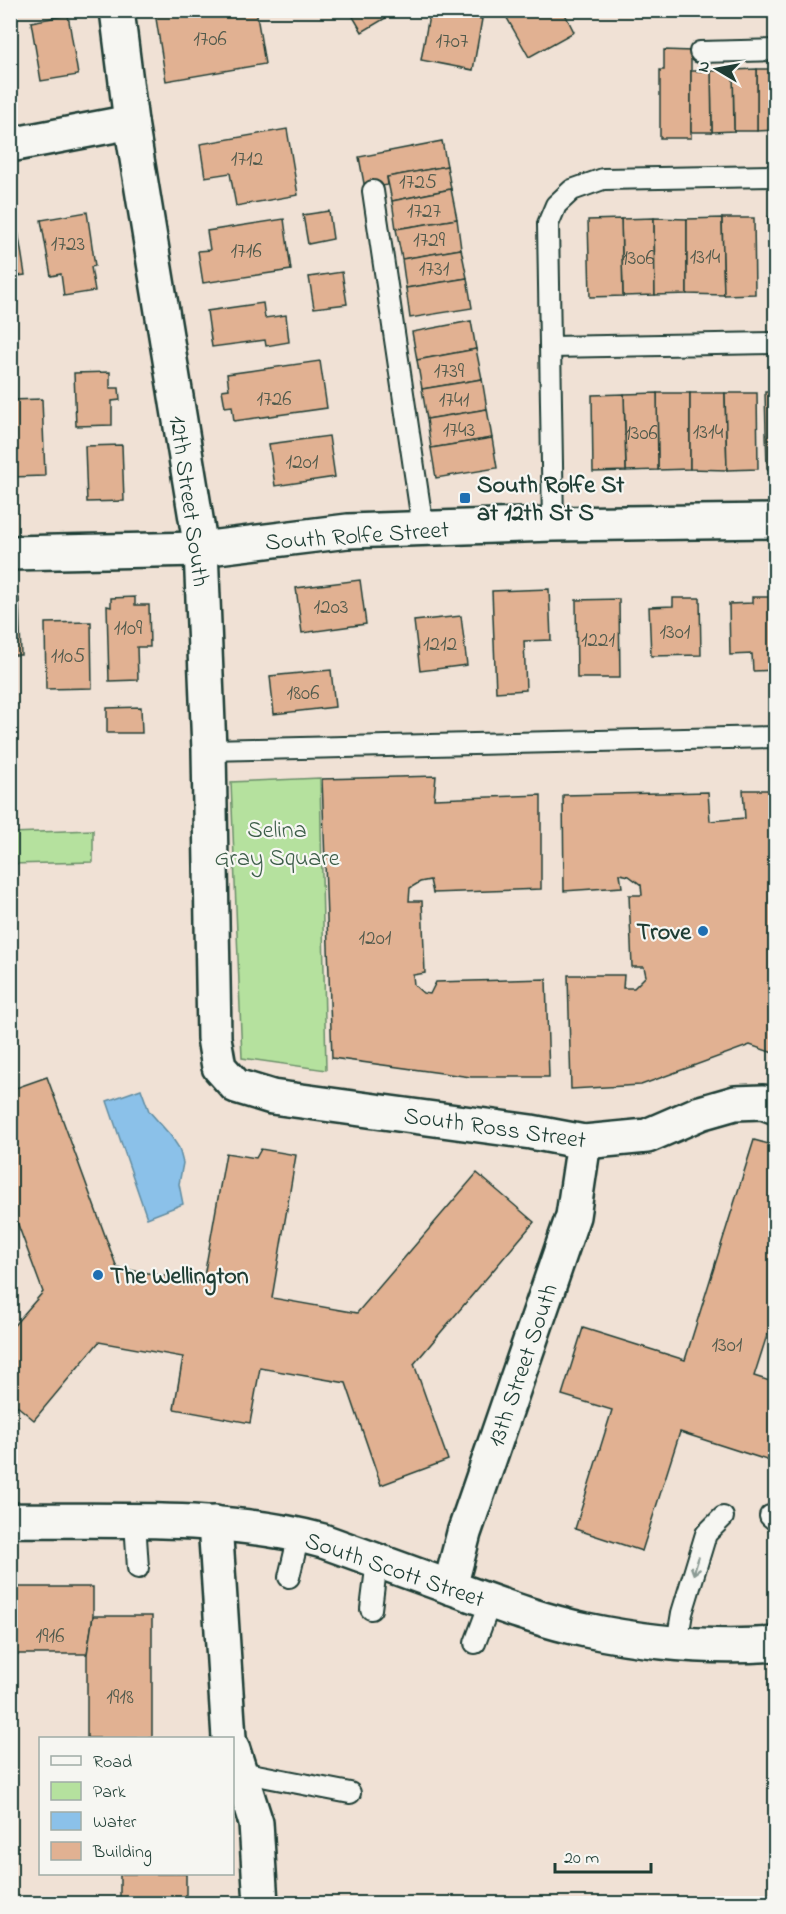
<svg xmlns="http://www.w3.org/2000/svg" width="786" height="1914" viewBox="0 0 786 1914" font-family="'Indie Flower',sans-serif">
<rect width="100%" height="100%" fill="#f0e1d5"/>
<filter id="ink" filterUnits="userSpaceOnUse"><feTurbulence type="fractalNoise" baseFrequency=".0167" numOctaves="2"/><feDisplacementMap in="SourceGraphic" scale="12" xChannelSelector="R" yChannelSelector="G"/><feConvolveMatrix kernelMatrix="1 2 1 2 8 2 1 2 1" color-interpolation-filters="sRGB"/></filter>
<g filter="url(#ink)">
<g fill="#b5e19e" stroke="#6a8f69" stroke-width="1.5">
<polygon points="320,778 326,1070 242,1058 231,782"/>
<polygon points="93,830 93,862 11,864 11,833"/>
</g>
<polygon fill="#8bc1e9" stroke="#608ca1" stroke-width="1.5" points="141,1089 149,1111 171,1136 179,1148 183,1163 179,1184 183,1204 147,1218 107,1101"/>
<g fill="#e1b192" stroke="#1f3d34" stroke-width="1.5">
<polygon points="163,10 256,10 265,64 166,81 155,12"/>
<polygon points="349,10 399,10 362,32"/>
<polygon points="430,10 457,10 457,14 482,19 473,70 421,60"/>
<polygon points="563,10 574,32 529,57 503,11"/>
<polygon points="68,15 78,75 41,81 31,22"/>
<polygon points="664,50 691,51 691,138 660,138 660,70 664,70"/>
<polygon points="757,69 776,69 776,130 757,131"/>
<polygon points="757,69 757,131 734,131 733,70"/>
<polygon points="733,70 734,131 712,132 711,71"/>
<polygon points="691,71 711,71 712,132 691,132"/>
<polygon points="287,129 298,195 236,206 230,173 205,177 200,144"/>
<polygon points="442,141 447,166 387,177 388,185 365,189 359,157"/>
<polygon points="447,166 451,189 392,201 387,177"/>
<polygon points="451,189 457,219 396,229 392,201"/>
<polygon points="329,211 333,239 308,244 303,215"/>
<polygon points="87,212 95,266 91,267 95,291 64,296 61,274 51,276 41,220"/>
<polygon points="768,217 776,217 776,294 770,294"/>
<polygon points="16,218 25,275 10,277 10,219"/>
<polygon points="654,218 655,295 623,296 621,219"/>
<polygon points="654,218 687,219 687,294 655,295"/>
<polygon points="722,218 724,295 687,294 687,219"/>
<polygon points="722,218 754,218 755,294 724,295"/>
<polygon points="284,219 291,270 203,283 198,251 210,250 207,231"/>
<polygon points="457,219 461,249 402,259 396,229"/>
<polygon points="621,219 623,296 590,297 588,220"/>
<polygon points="461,249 467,278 406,288 402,259"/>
<polygon points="342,272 347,304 314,308 309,277"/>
<polygon points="467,278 472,308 410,318 406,288"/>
<polygon points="263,303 265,318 286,315 289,342 266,346 265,340 212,347 207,311"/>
<polygon points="471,321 476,349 417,360 412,332"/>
<polygon points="476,349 482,379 422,389 417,360"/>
<polygon points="320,361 327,408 234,421 232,406 225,407 222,390 229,389 227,374"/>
<polygon points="110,372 110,388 119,388 120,400 112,401 112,425 76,426 74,373"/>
<polygon points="482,379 487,409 427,419 422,389"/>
<polygon points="765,392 776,392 776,469 767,469"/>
<polygon points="657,393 690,393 690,469 658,470"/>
<polygon points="657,393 658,470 626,471 624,394"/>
<polygon points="690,393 725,393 727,470 690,469"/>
<polygon points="725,393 757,393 758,469 727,470"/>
<polygon points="624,394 626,471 593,472 592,395"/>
<polygon points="42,399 45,476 10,477 10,400"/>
<polygon points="487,409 492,438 431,448 427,419"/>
<polygon points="329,436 335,477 275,486 269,444"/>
<polygon points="492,438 497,468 436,478 431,448"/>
<polygon points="122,445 124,501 87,502 85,446"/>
<polygon points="360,580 366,624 302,633 296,588"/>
<polygon points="549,589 551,640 524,641 526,690 496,692 492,591"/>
<polygon points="135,597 135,605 149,605 150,647 137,647 138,680 109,681 107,606 111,607 111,598"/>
<polygon points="752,597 776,597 776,670 753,671 752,654 730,655 729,604 752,603"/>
<polygon points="19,598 21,655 10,655 10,599"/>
<polygon points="673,598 700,598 701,655 651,656 649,607 673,606"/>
<polygon points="619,599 620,678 577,678 576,600"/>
<polygon points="461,616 467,665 420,671 414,621"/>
<polygon points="91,622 92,688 46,689 45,623"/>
<polygon points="331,670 335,707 274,714 270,676"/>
<polygon points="141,707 142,733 107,733 107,708"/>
<polygon points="436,776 434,799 541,795 541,889 433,893 430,880 420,882 410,888 409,901 422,901 425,973 413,975 414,985 423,993 430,994 436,982 546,979 549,1077 471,1077 332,1058 322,779"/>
<polygon points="743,790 776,790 776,1054 750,1045 641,1085 571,1089 568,975 624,975 623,988 634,988 646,976 644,967 632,967 629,895 642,895 641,885 629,876 620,874 622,887 564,891 563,795 708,792 710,821 745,818"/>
<polygon points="47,1077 117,1268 203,1282 226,1153 256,1158 261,1149 296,1155 272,1298 357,1313 477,1173 534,1222 414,1364 448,1460 381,1485 346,1383 260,1368 250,1423 174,1409 183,1357 99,1342 34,1420 10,1400 10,1330 43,1292 10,1203 10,1090"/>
<polygon points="754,1140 776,1146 776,1307 754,1376 776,1383 776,1463 680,1432 642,1551 575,1529 612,1410 562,1395 583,1328 685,1360"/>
<polygon points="10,1587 93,1587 93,1616 87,1654 10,1654"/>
<polygon points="93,1616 152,1616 152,1738 87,1738 87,1654"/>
<rect x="120" y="1874" width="66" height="30"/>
</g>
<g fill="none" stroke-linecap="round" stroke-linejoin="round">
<g stroke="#1f3d34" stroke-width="24">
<g id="lane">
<polyline points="700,52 776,50"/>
<polyline points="373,191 423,528"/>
<polyline points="551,347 776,343"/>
<polyline points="553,524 548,224 556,205 572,190 603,179 776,176"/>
<polyline points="209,750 776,737"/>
<polyline points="770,1516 776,1521"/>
<polyline points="135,1522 138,1568"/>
<polyline points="289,1577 299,1535"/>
<polyline points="371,1609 377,1561"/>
<polyline points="475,1643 490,1603"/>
<polyline points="677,1643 682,1613 706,1534 723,1517"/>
<polyline points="241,1772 350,1793"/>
</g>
</g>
<g stroke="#1f3d34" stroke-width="38">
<g id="street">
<polyline points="117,10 131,122 201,549 209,750 214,1038 219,1067 236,1086 272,1097 531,1132 584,1142 647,1136 700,1113 735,1103 763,1102 776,1107"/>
<polyline points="10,145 131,122"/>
<polyline points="10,553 201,549 348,531 553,524 776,521"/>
<path d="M10,1520C113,1522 223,1514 323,1541C364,1556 406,1571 447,1586C492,1602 538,1620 586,1630C648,1643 712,1649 776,1644"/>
<polyline points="215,1523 229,1738"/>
<polyline points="450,1587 464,1533 573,1216 584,1142"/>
<polyline points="232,1747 256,1823 261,1904"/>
</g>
</g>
<use href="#lane" stroke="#f6f6f2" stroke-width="20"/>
<use href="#street" stroke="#f6f6f2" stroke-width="33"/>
</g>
<defs><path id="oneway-shaft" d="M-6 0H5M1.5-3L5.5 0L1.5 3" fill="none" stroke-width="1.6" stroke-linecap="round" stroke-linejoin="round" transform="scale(1.5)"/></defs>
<use stroke="#8a9a93" href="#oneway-shaft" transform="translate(696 1566) rotate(107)"/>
</g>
<g fill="#1f6fb2" stroke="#f6f6f2" stroke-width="2">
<rect x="459" y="492" width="12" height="12" rx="3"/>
<circle cx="703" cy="931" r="6"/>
<circle cx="98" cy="1275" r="6"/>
</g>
<g text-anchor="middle" stroke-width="4.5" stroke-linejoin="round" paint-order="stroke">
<g font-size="21" fill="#505a4c">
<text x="210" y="45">1706</text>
<text x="452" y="47">1707</text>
<text x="247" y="165">1712</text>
<text x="418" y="188">1725</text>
<text x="424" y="217">1727</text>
<text x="429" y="246">1729</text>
<text x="68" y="250">1723</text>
<text x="246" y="257">1716</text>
<text x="705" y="263">1314</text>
<text x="638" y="264">1306</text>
<text x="434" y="275">1731</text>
<text x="449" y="377">1739</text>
<text x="274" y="405">1726</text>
<text x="454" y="406">1741</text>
<text x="459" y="436">1743</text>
<text x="708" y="438">1314</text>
<text x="641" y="439">1306</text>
<text x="302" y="468">1201</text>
<text x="331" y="613">1203</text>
<text x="128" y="634">1109</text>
<text x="675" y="638">1301</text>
<text x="598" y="646">1221</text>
<text x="440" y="650">1212</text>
<text x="68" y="662">1105</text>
<text x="303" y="699">1806</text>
<text x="375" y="944">1201</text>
<text x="727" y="1351">1301</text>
<text x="50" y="1642">1916</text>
<text x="120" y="1703">1918</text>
</g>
<g font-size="24" font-weight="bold" fill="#1f3d34" stroke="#f6f6f2" text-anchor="start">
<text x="477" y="492">South Rolfe St<tspan x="477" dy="28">at 12th St S</tspan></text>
<text x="691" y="939" text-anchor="end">Trove</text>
<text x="110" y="1283">The Wellington</text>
</g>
<g font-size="24" fill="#1f3d34" stroke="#f6f6f2">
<text transform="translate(190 501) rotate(82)" y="8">12th Street South</text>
<text transform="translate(357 535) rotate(-4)" y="8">South Rolfe Street</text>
<text transform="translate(495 1127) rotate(8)" y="8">South Ross Street</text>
<text transform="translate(522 1365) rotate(-71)" y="8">13th Street South</text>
<text transform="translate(395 1569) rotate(19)" y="8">South Scott Street</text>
</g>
<g font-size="24" fill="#3d5e49" stroke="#f6f6f2">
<text x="277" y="837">Selina<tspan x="277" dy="28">Gray Square</tspan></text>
</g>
</g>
<rect width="786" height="1914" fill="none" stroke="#f6f6f2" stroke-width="36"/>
<rect x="18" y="18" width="750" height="1878" fill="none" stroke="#1f3d34" stroke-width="2" filter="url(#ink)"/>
<rect x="39" y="1737" width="195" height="138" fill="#f6f6f2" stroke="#a0aca6" stroke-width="1.5"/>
<rect x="51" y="1756" width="30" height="9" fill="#f6f6f2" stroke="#a0aca6" stroke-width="1.5"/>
<text x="93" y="1767" font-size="18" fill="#1f3d34">Road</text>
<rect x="51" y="1782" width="30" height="18" fill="#b5e19e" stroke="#a0aca6" stroke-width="1.5"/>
<text x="93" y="1797" font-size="18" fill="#1f3d34">Park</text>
<rect x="51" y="1812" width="30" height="18" fill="#8bc1e9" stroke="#a0aca6" stroke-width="1.5"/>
<text x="93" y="1827" font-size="18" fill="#1f3d34">Water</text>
<rect x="51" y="1842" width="30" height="18" fill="#e1b192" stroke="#a0aca6" stroke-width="1.5"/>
<text x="93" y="1857" font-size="18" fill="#1f3d34">Building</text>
<g transform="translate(717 69) rotate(280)" stroke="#f6f6f2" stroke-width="4.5" paint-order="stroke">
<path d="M0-4.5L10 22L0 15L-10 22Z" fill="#1f3d34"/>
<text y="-9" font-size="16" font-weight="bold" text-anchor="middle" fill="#1f3d34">N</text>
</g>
<path d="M555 1863v9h96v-9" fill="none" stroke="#1f3d34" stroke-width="3"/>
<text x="564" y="1863" font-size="18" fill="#1f3d34" stroke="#f6f6f2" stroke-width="4.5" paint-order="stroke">20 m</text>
</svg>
